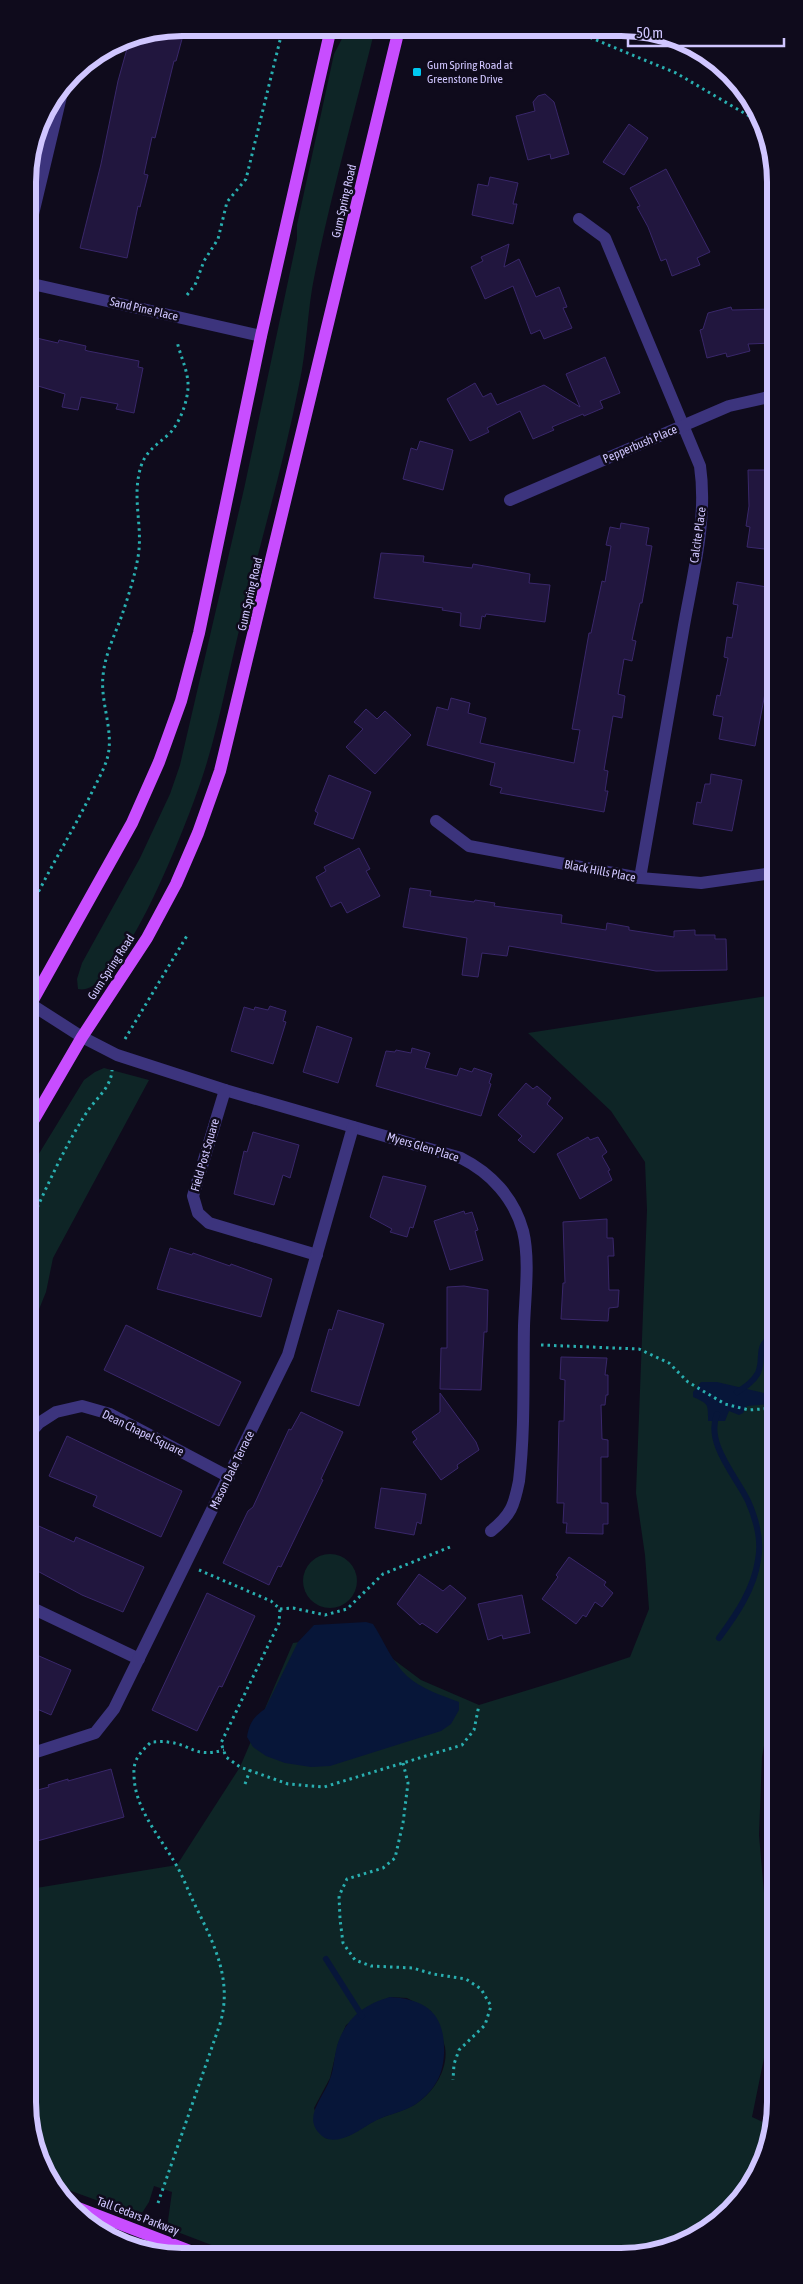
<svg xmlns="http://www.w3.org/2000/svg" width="803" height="2284" viewBox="0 0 803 2284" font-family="'Asap Condensed',sans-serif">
<rect width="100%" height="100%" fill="#0f0b1c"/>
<g fill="#0e2526" fill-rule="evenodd">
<path d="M347,29H375C355,110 332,191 315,273C307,310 307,349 299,385C284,463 261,539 243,615C229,668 220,723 203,775C192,810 121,1000 78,989L77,979L82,963L140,858L170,794L180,765L244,489L297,239V225L334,54Z"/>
<path d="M774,995L775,1684L762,1757L759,1835L774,2009L752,2117L772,2126L764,2161L737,2204L698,2236L651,2253L235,2254L167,2228L172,2192L154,2186L149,2202L140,2216L52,2184L48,2179L31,2132L30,1889L177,1865L240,1767L293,1643L358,1633L421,1680L479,1705L564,1679L630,1657L649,1609L645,1555L636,1493L647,1210L645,1162L611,1111L528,1033ZM390,1997L407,1998L431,2011C435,2022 442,2035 445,2047C449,2069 433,2094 414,2105C403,2111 390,2114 378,2119C361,2127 346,2143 325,2138L314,2108L330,2078L338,2044L346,2025Z"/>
<polygon points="104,1068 149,1080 53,1258 46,1292 29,1334 29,1170 84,1080 95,1072"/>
<circle cx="330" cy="1581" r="27"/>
<path d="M97,2229L163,2254C140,2254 116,2242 97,2229Z"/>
</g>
<g fill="#071639">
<path d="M701,1382H717L768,1394L769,1404L747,1406L743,1413L739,1415L729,1411L725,1421H708C708,1404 709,1404 693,1397V1392Z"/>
<path d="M366,1622L373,1624C384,1641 392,1662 407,1676C421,1689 441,1695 459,1702V1710L451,1724L441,1731L330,1766L311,1767L285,1763L266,1756L253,1747L247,1737C249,1724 254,1716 265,1709L298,1642L314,1625Z"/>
<path d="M390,1997C423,1999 443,2011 444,2046C445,2071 437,2089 416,2104C404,2112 389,2114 377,2120C368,2124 360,2131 351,2135C342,2139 331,2143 322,2136C301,2118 323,2099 330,2079C334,2069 334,2057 337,2046C345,2019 364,2004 390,1997Z"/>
</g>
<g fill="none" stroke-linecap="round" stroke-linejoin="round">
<g stroke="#071639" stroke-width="6">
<path d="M737,1392C745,1387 753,1382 758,1373C765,1356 754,1348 774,1334"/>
<path d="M717,1414C705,1443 736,1476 748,1501C756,1519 762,1540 758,1560C754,1589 736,1615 719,1638"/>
<polyline points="326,1959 362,2016"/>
</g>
</g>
<g fill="#21163e" stroke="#39276a">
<polygon points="185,28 176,61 174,61 155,138 152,137 144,174 148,175 140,207 138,206 127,258 80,248 101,164 118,81 130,38"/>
<polygon points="545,94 554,102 569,154 551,159 550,154 528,160 516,116 535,111 533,102 538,96"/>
<polygon points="629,124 648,138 624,175 603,162"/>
<polygon points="666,169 710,252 697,258 700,265 672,276 666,259 661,261 648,227 637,207 640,206 630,188"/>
<polygon points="490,177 518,183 513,204 517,204 513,224 472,215 478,184 488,186"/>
<polygon points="509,244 504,267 519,259 536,297 559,287 567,307 563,308 572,328 544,339 540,330 531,334 513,286 485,299 471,267 483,261 481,257"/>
<polygon points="731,307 732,310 773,309 773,343 748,344 750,351 727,357 726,353 707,358 700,330 703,329 708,313"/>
<polygon points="28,336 58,343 59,340 86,346 85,350 88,351 139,361 138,367 143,368 134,413 116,409 118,404 81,397 78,410 62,407 65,394 28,383"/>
<polygon points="605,357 620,393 600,401 603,408 584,416 583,414 552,427 554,430 533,439 520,411 487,428 489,432 470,441 447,399 475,383 483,397 491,393 497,405 544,385 580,407 566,374"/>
<polygon points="420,441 453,450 443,490 403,479 411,448 417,450"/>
<polygon points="748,470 773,470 773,550 747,547 750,527 746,526 749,506"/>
<polygon points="621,523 649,528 646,545 652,546 642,603 640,603 632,640 636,641 632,661 624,659 618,694 625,696 622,718 613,716 604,770 608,771 605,791 608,791 604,812 500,793 502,788 490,785 495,763 427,745 437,707 448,710 451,698 470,703 468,713 486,718 480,743 574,763 580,730 572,729 589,633 591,633 602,581 605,582 611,546 606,545 610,527 620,529"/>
<polygon points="381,553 424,556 423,562 472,568 473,564 530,574 529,583 550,585 545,622 486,614 485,617 482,616 480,629 460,626 461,613 442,610 443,608 374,598"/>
<polygon points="737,582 773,588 773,665 769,689 766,688 755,746 719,739 723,717 713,715 717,695 720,696 728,658 724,657 727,637 732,638 738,605 733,604"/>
<polygon points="366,709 377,719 385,711 411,735 375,774 346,747 363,729 354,722"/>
<polygon points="711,774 742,780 732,831 693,824 697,802 701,803 705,784 710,784"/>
<polygon points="329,775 371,792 353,839 314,824 318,813 315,811"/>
<polygon points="359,848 370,869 366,871 380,896 347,913 341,902 331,907 316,877 326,871 324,867"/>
<polygon points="410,888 431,891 430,896 474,902 475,900 495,903 494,906 562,915 561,923 606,930 607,923 629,927 629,930 674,937 674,931 695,930 695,935 715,935 715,939 726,939 727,970 656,971 509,946 507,956 482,953 478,977 462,975 467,938 403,927"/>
<polygon points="270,1006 286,1011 283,1021 286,1022 273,1064 231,1051 244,1007 254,1010 255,1007 268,1010"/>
<polygon points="317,1026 352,1038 338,1083 303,1072"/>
<polygon points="412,1048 430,1053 425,1068 457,1076 460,1068 472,1072 474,1068 492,1074 489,1083 491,1084 481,1116 376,1086 386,1051 395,1052 396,1050 411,1053"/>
<polygon points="526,1083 533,1089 537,1086 551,1098 547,1104 563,1118 534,1153 518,1140 522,1136 498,1115"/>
<polygon points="253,1132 299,1145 290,1178 283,1175 274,1205 234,1194 244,1151 247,1152"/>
<polygon points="588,1137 590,1140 598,1137 607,1152 602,1156 610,1170 608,1171 612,1180 580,1199 557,1154"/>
<polygon points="383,1176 426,1186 413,1228 410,1227 407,1237 390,1232 392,1229 370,1217"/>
<polygon points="464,1211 465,1214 472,1212 478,1230 475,1231 483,1260 450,1270 434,1221"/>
<polygon points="607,1219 607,1238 613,1238 614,1256 608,1256 609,1290 619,1290 618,1307 609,1308 608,1321 561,1319 563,1283 565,1283 563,1222"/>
<polygon points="170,1248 192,1255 193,1253 230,1266 231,1264 272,1279 261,1317 157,1289"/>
<polygon points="464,1286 488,1290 487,1332 484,1332 481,1390 440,1389 441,1348 447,1348 447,1287"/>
<polygon points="338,1310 384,1324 359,1406 311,1391 329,1329 332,1330"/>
<polygon points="126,1325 241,1382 219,1426 104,1370"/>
<polygon points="561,1357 607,1358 605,1375 608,1375 608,1395 606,1395 605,1405 601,1405 602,1439 608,1440 608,1457 601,1457 601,1503 608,1503 608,1524 603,1524 603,1534 566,1533 567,1523 563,1523 564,1503 557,1503 559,1421 564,1421 565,1380 560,1379"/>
<polygon points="440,1393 476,1442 479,1450 457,1465 458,1468 441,1480 413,1442 417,1439 412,1432 440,1412"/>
<polygon points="301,1412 343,1432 321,1479 323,1480 281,1567 278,1566 269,1585 223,1563 248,1511 253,1507 289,1429 291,1430"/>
<polygon points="67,1436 182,1491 161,1537 93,1506 97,1496 49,1476"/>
<polygon points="381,1488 426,1494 421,1524 417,1522 414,1535 375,1528"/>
<polygon points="30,1522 74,1542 76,1537 144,1567 123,1612 82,1595 30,1567"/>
<polygon points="569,1557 606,1582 604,1585 613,1593 602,1607 595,1602 586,1617 583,1615 576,1624 542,1599 558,1577 556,1575"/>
<polygon points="419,1574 443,1591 450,1585 466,1598 437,1633 422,1623 420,1625 397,1604"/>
<polygon points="207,1593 255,1616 222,1687 219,1686 197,1731 152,1710"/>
<polygon points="522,1595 530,1633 503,1639 502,1635 488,1640 478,1604"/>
<polygon points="30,1652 71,1670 51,1715 30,1706"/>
<polygon points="111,1769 124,1817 30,1843 30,1792 49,1787 48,1785 68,1779 68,1781"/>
</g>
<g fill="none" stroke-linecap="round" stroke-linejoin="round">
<g stroke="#29afb0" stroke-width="3" stroke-dasharray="2.5 4" stroke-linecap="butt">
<polyline points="572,30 676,73 761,123"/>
<polyline points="187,295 195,285 204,261 218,239 227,202 246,179 283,28"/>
<path d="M29,900L37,894L41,887C58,854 77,823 93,790C98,780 104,769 107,759C115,733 100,703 103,676C105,653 116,633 123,612C129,594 135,575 138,557C143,529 133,502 139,474C143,452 155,447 170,433C180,422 187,403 188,388C189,372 180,356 177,341"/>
<polyline points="125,1039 188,934"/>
<path d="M29,1225C47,1187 64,1147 87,1112C96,1098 111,1088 112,1070"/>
<polyline points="541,1345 639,1349 669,1363 688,1382 725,1404 749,1410 774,1408"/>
<polyline points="199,1570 271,1601 280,1609 279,1623 221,1743 226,1757 240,1767 288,1784 324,1787 462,1745 474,1730 479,1705"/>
<polyline points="280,1609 293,1608 325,1615 347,1609 383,1574 450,1547"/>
<polyline points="403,1763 408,1783 403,1823 395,1858 383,1868 347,1879 339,1896 340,1919 343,1943 355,1960 371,1966 413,1968 433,1974 466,1979 481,1989 491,2006 485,2025 459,2050 454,2064 453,2080"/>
<polyline points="245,1784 250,1770"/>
<path d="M158,2203L220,2024C233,1980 214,1944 195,1905C188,1891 183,1876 175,1863C159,1835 134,1808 134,1774C133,1759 141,1752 151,1742C157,1742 163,1741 168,1742C193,1745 193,1758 224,1750"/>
</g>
<g stroke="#3c347d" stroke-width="12">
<polyline points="670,37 714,60"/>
<path d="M579,219L605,238L700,466C708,520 692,578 683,631C669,714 654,796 640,878"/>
<polyline points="28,235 63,88"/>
<polyline points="28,283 261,336"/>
<polyline points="510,500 729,406 773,396"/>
<polyline points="436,821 469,846 640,878 701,883 773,873"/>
<path d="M29,1003L82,1037L117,1055L225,1090L461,1158C491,1173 514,1198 523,1231C530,1260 525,1296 524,1326C523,1377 525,1430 519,1481C514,1506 511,1515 491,1531"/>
<polyline points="225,1090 193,1196 198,1213 209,1223 317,1255"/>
<polyline points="30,1433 39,1423 56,1412 82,1406 110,1414 229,1477"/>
<polyline points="30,1607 139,1659"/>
<polyline points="30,1754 95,1733 114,1709 288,1355 353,1127"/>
</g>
<g stroke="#c84dff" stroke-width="12">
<polyline points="29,1007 132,823 159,762 181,701 199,633 261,336 331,28"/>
<polyline points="29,1128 82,1037 147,938 176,884 198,833 220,771 399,29"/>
<polyline points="68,2204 198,2254"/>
</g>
</g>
<rect fill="#00c9f1" stroke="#0f0b1c" stroke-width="2" x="412" y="67" width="10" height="10" rx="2.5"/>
<g text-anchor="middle" stroke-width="5" stroke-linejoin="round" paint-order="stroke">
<g font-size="12" fill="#d0c6ff" stroke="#0f0b1c" text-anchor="start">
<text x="427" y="69">Gum Spring Road at<tspan x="427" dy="14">Greenstone Drive</tspan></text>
</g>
<g font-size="12" fill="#d0c6ff" stroke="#0f0b1c">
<text transform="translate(344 201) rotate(-77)" y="4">Gum Spring Road</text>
<text transform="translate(144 309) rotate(13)" y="4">Sand Pine Place</text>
<text transform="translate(640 444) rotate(-23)" y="4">Pepperbush Place</text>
<text transform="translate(698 535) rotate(-82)" y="4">Calcite Place</text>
<text transform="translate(250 594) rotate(-77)" y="4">Gum Spring Road</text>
<text transform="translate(600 871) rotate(11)" y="4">Black Hills Place</text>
<text transform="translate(111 967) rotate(-57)" y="4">Gum Spring Road</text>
<text transform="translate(423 1147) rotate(17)" y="4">Myers Glen Place</text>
<text transform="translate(205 1155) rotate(-74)" y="4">Field Post Square</text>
<text transform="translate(143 1433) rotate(26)" y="4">Dean Chapel Square</text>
<text transform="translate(232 1470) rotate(-64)" y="4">Mason Dale Terrace</text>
<text transform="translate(138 2216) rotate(21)" y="4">Tall Cedars Parkway</text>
</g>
</g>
<path d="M0 0H803V2284H0ZM182 36H621A146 146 0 0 1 767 182V2102A146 146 0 0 1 621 2248H182A146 146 0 0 1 36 2102V182A146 146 0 0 1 182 36Z" fill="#0f0b1c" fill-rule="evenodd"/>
<path fill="none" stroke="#d0c6ff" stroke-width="6" d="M182 36H621A146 146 0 0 1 767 182V2102A146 146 0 0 1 621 2248H182A146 146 0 0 1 36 2102V182A146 146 0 0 1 182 36Z"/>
<path d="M628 38v8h156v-8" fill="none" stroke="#d0c6ff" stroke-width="2.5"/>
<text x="636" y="38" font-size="15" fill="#d0c6ff" stroke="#0f0b1c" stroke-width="4" paint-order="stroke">50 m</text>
</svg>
